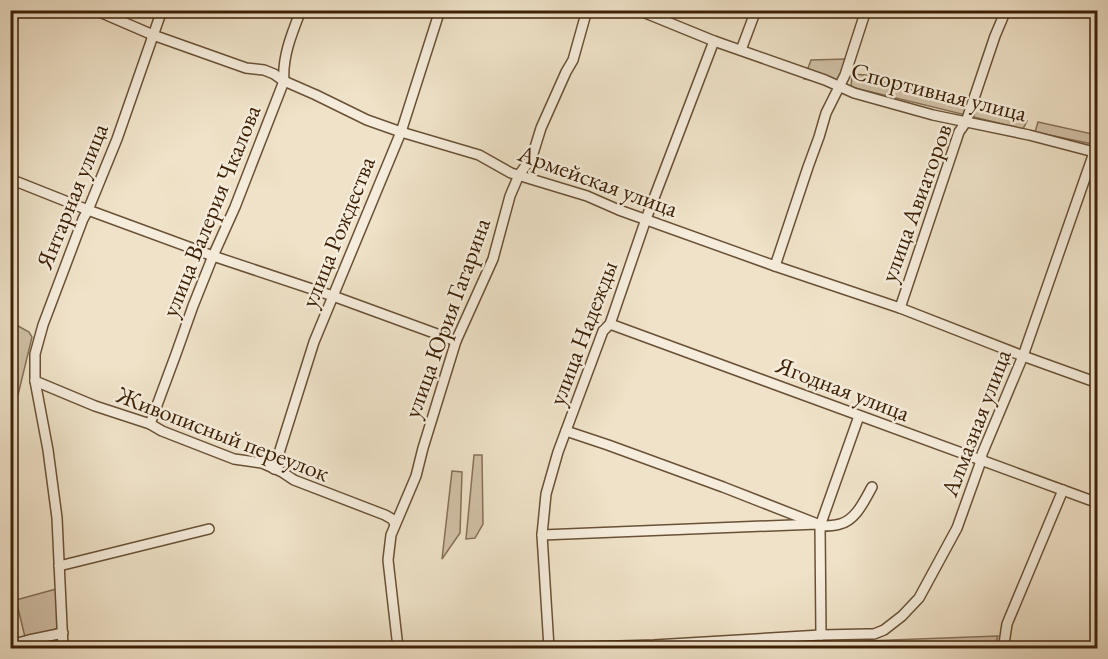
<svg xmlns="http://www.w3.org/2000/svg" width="1108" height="659" viewBox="0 0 1108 659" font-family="'EB Garamond',serif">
<rect width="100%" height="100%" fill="#efe2c8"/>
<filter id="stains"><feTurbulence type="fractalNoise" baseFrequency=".00333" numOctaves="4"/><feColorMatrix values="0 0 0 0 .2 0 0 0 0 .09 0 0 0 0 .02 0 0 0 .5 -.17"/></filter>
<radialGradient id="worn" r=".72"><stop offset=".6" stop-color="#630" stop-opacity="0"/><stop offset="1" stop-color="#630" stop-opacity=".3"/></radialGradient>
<g fill="#d1c1a7" stroke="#867156" stroke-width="1.5">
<polygon points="846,59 849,65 836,85 804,79 811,60"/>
<polygon points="852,74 879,76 883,82 1027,121 1023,129 851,87"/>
<polygon points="1038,122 1097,135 1097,145 1035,132"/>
<polygon points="11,322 29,332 32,337 18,395 11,407"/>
<polygon points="474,455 482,455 483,524 475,538 466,539"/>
<polygon points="452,471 462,472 460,533 442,559"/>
<polygon points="56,589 60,627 52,631 25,637 16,600"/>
<polygon points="998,636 994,648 670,648"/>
</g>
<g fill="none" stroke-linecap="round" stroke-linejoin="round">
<g stroke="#695136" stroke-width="12">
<g id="minor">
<polyline points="91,10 102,13 153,35 246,68 264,70 274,74 284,81 316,95 367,120 401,132 479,155 511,173 587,196 619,210 775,266 900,308 1023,356 1098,383"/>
<polyline points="638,10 714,41 825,80 854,93 933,115 1029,135 1098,153"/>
<polyline points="10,25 16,10"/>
<polyline points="741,50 756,10"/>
<polyline points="10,179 88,210 213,256 333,296 456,341"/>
<polyline points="775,266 808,167 819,137 826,113 845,75 866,10"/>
<polyline points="900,308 959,132 966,122 995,36 1006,10"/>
<polyline points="610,324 1098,503"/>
<polyline points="35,381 95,406 150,424 162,431 234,459 262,463 282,472 294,480 385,515 392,519 395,524"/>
<path d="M859,416L820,526C827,526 834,526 840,524C856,520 864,501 872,487"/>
<path d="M150,424L176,354L193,306L213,256L235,207L284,81C282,57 292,33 301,10"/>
<polyline points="566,431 608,445 723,487 815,523"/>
<polyline points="274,469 314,342 401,132 440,10"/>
<polyline points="542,535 817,524 820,526 821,635"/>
<polyline points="59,566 209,529"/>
<polyline points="1004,644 1007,624 1063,490"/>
<polyline points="10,645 29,640 63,633"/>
<polyline points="63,648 57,518 48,450 35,381 35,354 43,325 83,219 88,210 117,139 162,10"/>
<polyline points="398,648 388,560 391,535 416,476 423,448 456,341 493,259 510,196 519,175 532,157 541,128 566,72 573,60 587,10"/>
<polyline points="549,648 654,645 821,635 868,634 874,634 884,630 902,616 919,598 957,528 981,461 982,454 1023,356 1098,141"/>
<polyline points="549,648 542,535 546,494 558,452 603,331 610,324 646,219 714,41"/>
<polyline points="1091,648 1098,646"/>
</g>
</g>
<use href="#minor" stroke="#f5ecdb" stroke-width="9"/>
</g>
<g text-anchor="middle" stroke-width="5" stroke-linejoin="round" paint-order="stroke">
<g font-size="24" fill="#3c2106" stroke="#f5ecdb">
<text transform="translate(939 92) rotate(14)" y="8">Спортивная улица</text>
<text transform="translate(598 181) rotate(20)" y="8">Армейская улица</text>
<text transform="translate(72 196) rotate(-68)" y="8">Янтарная улица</text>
<text transform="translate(916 203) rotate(-70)" y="8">улица Авиаторов</text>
<text transform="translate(211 211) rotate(-68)" y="8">улица Валерия Чкалова</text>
<text transform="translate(338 232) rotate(-68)" y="8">улица Рождества</text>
<text transform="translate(447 318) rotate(-70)" y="8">улица Юрия Гагарина</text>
<text transform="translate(583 333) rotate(-69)" y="8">улица Надежды</text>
<text transform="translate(843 389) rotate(21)" y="8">Ягодная улица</text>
<text transform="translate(976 423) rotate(-69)" y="8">Алмазная улица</text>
<text transform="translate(223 434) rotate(21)" y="8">Живописный переулок</text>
</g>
</g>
<rect width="1108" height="659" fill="none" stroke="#efe2c8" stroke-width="36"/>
<rect x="12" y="12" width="1084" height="635" fill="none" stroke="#3c2106" stroke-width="3"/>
<rect x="18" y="18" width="1072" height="623" fill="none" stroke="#3c2106" stroke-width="1.5"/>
<rect width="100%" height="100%" filter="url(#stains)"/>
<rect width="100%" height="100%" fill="url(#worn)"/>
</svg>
